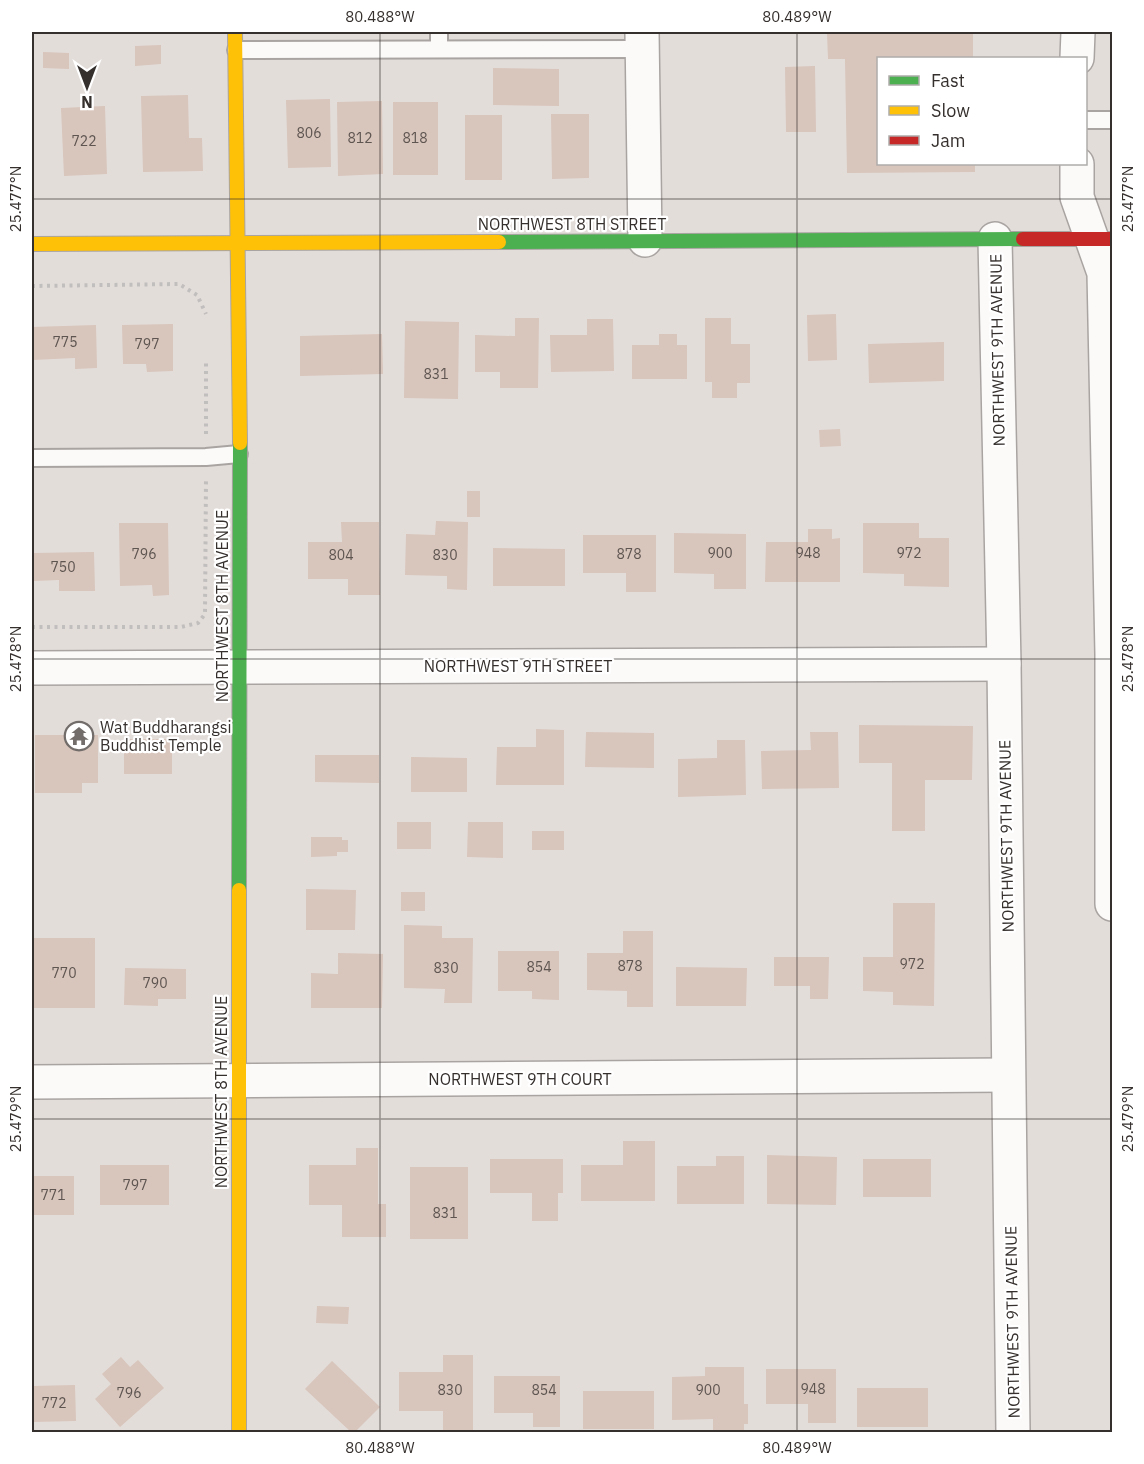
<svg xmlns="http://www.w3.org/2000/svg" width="1144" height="1464" viewBox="0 0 1144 1464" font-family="'IBM Plex Sans',sans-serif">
<rect width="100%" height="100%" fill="#e3ddda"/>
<g fill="#d8c5bb">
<polygon points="827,32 973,32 973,58 878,58 878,164 975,164 975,172 847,173 845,59 828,59"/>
<polygon points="161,45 161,64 135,66 135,46"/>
<polygon points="43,52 69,53 69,69 43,68"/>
<polygon points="815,66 816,132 786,132 785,67"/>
<polygon points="493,68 559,69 559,106 493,105"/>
<polygon points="188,95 189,138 202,138 203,171 143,172 141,96"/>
<polygon points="330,99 331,167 288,168 286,100"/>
<polygon points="382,101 383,174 338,176 337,102"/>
<rect x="393" y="102" width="45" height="73"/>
<polygon points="105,106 107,174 64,176 61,108"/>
<polygon points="551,114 589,114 589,178 552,179"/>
<rect x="465" y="115" width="37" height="65"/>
<polygon points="836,314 837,360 808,361 807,315"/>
<polygon points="515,318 539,318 538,388 500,388 500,372 475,372 475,335 515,336"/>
<polygon points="705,318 731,318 731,344 750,344 750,383 737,383 737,398 712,398 712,382 705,382"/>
<polygon points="587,319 613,319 614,371 551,372 550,335 587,335"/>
<polygon points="405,321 459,322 458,399 404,398"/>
<polygon points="173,324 173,371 147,372 146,364 123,364 122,325"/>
<polygon points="96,325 97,368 75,369 75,358 33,360 32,327"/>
<polygon points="382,334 383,374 300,376 300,336"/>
<polygon points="659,334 677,334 677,345 687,345 687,379 632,379 632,345 659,345"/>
<polygon points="944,342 944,381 869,383 868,344"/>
<polygon points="840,429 841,446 820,447 819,430"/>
<rect x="467" y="491" width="13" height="26"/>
<polygon points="436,521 468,522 467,590 447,589 447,576 405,575 406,534 435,535"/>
<polygon points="341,522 379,522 380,595 348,595 348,579 308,579 308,542 342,542"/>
<polygon points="119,523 168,523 169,595 153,596 152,585 120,586"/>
<polygon points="863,523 919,523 919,538 949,538 949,587 904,586 904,574 863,573"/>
<polygon points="808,529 832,529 832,539 840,538 840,582 765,582 766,542 808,542"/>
<polygon points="674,533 746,534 746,589 714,589 714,574 674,573"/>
<polygon points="583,535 656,535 656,592 626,592 626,573 583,573"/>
<polygon points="493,548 565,549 565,586 493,586"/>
<polygon points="94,552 95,591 59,591 59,580 33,581 32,553"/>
<polygon points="859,725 973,726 972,780 925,780 925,831 892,831 892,763 859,763"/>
<polygon points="536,729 564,730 564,785 496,785 497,747 536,747"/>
<polygon points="586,732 654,733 654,768 585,767"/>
<polygon points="810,732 838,732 839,788 762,789 761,751 811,750"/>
<polygon points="35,735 98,735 98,783 82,783 82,793 35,793"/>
<rect x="124" y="739" width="48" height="35"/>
<polygon points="717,740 745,740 746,795 678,797 678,759 717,758"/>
<polygon points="315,755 379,755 379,783 315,782"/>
<polygon points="411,757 467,758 467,792 411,792"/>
<rect x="397" y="822" width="34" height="27"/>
<polygon points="468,822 503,822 503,858 467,857"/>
<rect x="532" y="831" width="32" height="19"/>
<polygon points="311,837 342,837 342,840 348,840 348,852 337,852 337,856 311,857"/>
<polygon points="306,889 356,890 355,930 306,930"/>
<rect x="401" y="892" width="24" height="19"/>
<polygon points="893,903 935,903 934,1006 893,1005 893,992 863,991 863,957 893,957"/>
<polygon points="404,925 442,926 442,938 473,938 472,1003 444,1003 445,989 404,988"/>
<polygon points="623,931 653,931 653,1007 627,1007 627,991 587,990 587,953 623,953"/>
<rect x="34" y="938" width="61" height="70"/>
<polygon points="498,951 559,951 559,1000 532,999 532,991 498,991"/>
<polygon points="338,953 383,954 382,1008 311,1008 311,973 338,974"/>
<polygon points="774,957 829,957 828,999 810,999 810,986 774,986"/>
<polygon points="676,967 747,968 746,1006 676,1006"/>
<polygon points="125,968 186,969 186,999 158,999 158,1006 124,1005"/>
<polygon points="623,1141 655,1141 655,1201 581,1201 581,1165 623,1165"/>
<polygon points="356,1148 378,1148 378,1204 386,1204 386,1237 342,1237 342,1205 309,1205 309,1165 356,1165"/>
<polygon points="767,1155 837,1157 836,1205 767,1204"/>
<polygon points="716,1156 744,1156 744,1204 677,1204 677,1166 716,1166"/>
<polygon points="490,1159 563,1159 563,1193 558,1193 558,1221 532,1221 532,1193 490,1193"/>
<rect x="863" y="1159" width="68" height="38"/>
<rect x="100" y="1165" width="69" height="40"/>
<rect x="410" y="1167" width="58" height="72"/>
<rect x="32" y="1176" width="42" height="39"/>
<polygon points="317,1306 349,1307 348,1324 316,1323"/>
<polygon points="443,1355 473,1355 473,1430 443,1430 443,1411 399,1411 399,1372 443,1372"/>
<polygon points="121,1357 130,1367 138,1360 164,1388 120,1427 95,1399 111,1384 102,1374"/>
<polygon points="332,1361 380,1407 355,1432 351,1432 305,1389"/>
<polygon points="705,1367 744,1367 744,1404 748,1404 748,1424 744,1424 744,1432 713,1432 713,1419 672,1420 672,1377 705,1376"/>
<polygon points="766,1369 836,1369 836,1423 808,1423 808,1404 766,1404"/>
<polygon points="494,1376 560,1376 560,1427 533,1427 533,1413 494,1413"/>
<polygon points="75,1385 76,1421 32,1422 32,1386"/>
<rect x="857" y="1388" width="71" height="39"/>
<rect x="583" y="1391" width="71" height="38"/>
</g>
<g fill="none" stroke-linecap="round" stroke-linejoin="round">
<g stroke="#a9a4a2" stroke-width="20">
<g id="lane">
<polyline points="439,32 439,49"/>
<polyline points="236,50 642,49"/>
<polyline points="1086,120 1112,120"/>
<polyline points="32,458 206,457 239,454"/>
</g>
</g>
<g stroke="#a9a4a2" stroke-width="36">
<g id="street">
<polyline points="642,32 645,240"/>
<polyline points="1077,58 1078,32"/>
<polyline points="1077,164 1077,197 1104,273 1112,654 1112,904"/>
<polyline points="995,239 1004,664 1013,1432"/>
<polyline points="32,668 1004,664"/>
<polyline points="32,1082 1008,1075"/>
</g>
</g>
<g stroke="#a9a4a2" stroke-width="16">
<g id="fast">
<polyline points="499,242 1023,239"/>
<polyline points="239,890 240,443"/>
</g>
</g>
<g stroke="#a9a4a2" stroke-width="16">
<g id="slow">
<polyline points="235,32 240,443"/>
<polyline points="32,244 499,242"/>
<polyline points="239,1432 239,890"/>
</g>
</g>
<g stroke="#a9a4a2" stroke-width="16">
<polyline id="jam" points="1023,239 1112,239"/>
</g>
<g stroke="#c1bebe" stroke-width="4" stroke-dasharray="3 4.5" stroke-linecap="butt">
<polyline points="32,286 179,284 197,295 206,314"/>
<polyline points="206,434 206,361"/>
<polyline points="32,627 181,627 198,623 205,614 206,478"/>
</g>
<use href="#lane" stroke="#fbfaf9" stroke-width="16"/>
<use href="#street" stroke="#fbfaf9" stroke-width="33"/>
<use href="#fast" stroke="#4caf50" stroke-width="14"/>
<use href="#slow" stroke="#ffc107" stroke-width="14"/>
<use href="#jam" stroke="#c62828" stroke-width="14"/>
</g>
<path fill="none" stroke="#35302e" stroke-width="1.5" stroke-opacity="0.45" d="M380,32V1432M797,32V1432M32,199H1112M32,659H1112M32,1119H1112"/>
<defs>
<g id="temple-ring" transform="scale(1.5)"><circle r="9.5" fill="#fff" stroke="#726d6a" stroke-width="1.5"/><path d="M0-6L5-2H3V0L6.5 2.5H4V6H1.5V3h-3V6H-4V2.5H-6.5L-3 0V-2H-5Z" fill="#726d6a"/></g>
</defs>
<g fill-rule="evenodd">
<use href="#temple-ring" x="79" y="736"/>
</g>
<g text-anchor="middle" stroke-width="4.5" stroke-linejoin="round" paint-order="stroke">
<g font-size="14" fill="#5e5551">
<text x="309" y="138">806</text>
<text x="360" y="143">812</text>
<text x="415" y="143">818</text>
<text x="84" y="146">722</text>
<text x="65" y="347">775</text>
<text x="147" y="349">797</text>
<text x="436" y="379">831</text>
<text x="720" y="558">900</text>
<text x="808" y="558">948</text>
<text x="909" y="558">972</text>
<text x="144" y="559">796</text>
<text x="629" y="559">878</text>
<text x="341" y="560">804</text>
<text x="445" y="560">830</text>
<text x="63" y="572">750</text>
<text x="912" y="969">972</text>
<text x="630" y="971">878</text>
<text x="539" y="972">854</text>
<text x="446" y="973">830</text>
<text x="64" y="978">770</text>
<text x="155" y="988">790</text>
<text x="135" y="1190">797</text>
<text x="53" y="1200">771</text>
<text x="445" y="1218">831</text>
<text x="813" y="1394">948</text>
<text x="450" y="1395">830</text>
<text x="544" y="1395">854</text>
<text x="708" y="1395">900</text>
<text x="129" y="1398">796</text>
<text x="54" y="1408">772</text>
</g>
<g font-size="16" fill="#35302e" stroke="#fff">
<text x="572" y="230">NORTHWEST 8TH STREET</text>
<text transform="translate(997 350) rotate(-91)" y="6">NORTHWEST 9TH AVENUE</text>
<text transform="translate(222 606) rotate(-90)" y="6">NORTHWEST 8TH AVENUE</text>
<text x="518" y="672">NORTHWEST 9TH STREET</text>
<text transform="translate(1006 836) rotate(-91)" y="6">NORTHWEST 9TH AVENUE</text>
<text x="520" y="1085">NORTHWEST 9TH COURT</text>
<text transform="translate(221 1092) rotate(-90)" y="6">NORTHWEST 8TH AVENUE</text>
<text transform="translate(1012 1322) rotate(-91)" y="6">NORTHWEST 9TH AVENUE</text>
</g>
<g font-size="16" fill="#35302e" stroke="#fff" text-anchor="start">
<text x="100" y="733">Wat Buddharangsi<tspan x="100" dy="18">Buddhist Temple</tspan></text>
</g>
</g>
<rect width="1144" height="1464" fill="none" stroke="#ffffff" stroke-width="66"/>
<rect x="877" y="57" width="210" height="108" fill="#ffffff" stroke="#aeacab" stroke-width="1.5"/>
<rect x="889" y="76" width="30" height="9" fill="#4caf50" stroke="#aeacab" stroke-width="1.5"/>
<text x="931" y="87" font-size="18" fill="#35302e">Fast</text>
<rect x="889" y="106" width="30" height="9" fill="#ffc107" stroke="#aeacab" stroke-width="1.5"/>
<text x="931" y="117" font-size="18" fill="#35302e">Slow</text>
<rect x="889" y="136" width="30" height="9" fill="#c62828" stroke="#aeacab" stroke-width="1.5"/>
<text x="931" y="147" font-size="18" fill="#35302e">Jam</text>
<g transform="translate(87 87) rotate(180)" stroke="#ffffff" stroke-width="4.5" paint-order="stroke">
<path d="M0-4.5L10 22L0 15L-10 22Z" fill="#35302e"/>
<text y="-9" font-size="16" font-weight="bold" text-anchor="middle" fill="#35302e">N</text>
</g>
<rect x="33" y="33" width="1078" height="1398" fill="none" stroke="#35302e" stroke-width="2"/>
<g font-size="15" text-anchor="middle" fill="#35302e">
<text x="380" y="22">80.488°W</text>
<text x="797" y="22">80.489°W</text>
<text transform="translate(1128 199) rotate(-90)" y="5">25.477°N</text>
<text transform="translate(16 199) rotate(-90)" y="5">25.477°N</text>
<text transform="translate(1128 659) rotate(-90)" y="5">25.478°N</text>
<text transform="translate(16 659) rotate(-90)" y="5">25.478°N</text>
<text transform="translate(1128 1119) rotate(-90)" y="5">25.479°N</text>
<text transform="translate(16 1119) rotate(-90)" y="5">25.479°N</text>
<text x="380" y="1453">80.488°W</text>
<text x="797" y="1453">80.489°W</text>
</g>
</svg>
